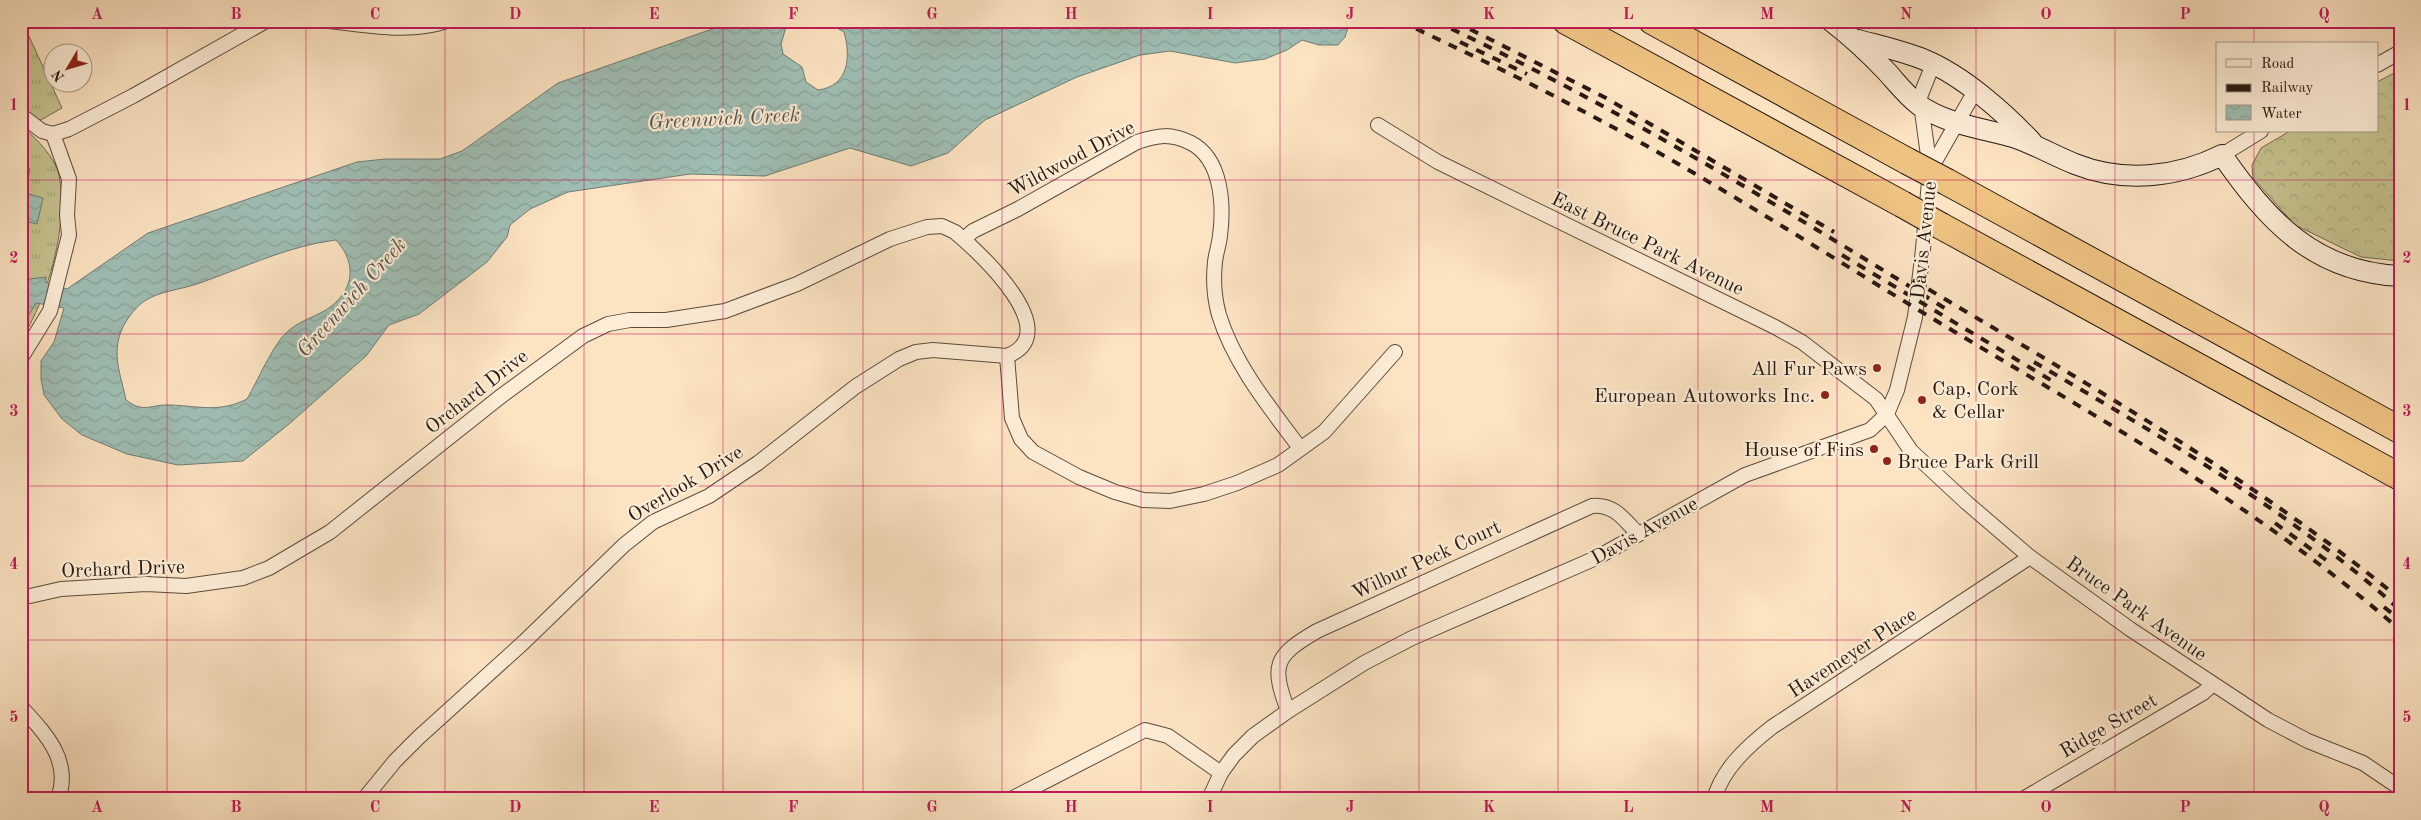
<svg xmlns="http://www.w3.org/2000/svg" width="2421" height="820" viewBox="0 0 2421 820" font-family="'Old Standard TT',serif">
<defs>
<pattern id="grass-tufts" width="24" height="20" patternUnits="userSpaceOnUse" patternTransform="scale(1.25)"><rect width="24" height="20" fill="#c5c28f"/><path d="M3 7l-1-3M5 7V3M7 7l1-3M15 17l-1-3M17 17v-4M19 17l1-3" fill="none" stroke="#a9a67a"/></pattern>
<pattern id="forest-crowns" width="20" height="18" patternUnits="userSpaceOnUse" patternTransform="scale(1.25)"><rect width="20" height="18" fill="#c5c28f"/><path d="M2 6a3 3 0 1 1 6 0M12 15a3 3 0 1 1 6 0" fill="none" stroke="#a9a67a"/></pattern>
<pattern id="water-waves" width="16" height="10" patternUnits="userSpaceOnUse" patternTransform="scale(1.25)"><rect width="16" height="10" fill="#9fbeb4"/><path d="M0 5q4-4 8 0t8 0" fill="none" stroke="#89a39a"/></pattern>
</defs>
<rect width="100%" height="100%" fill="#fce3c2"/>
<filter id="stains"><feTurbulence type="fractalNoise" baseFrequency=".004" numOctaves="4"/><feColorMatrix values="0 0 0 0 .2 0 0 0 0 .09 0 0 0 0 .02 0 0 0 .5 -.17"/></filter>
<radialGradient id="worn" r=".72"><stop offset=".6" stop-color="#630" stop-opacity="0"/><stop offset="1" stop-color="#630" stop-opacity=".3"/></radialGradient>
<path fill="url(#grass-tufts)" stroke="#766d50" d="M22,21L62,108L25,129C38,140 55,158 59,175C69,225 48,298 21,340Z"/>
<polygon fill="url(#forest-crowns)" stroke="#766d50" points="2400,70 2400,261 2361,257 2295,225 2253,178 2252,165 2261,148 2290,131 2377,131 2377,82"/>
<g fill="url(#water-waves)" stroke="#6f7c73" fill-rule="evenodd">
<path d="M735,21H797L786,27L781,44L783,54L802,67L806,82L818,90C849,86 851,57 844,32L825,21H1294L1302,28L1312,21H1350L1345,37L1338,45H1319L1302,40L1287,50L1265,59L1235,63L1170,51L1140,55L1077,77L985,120L948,153L911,166L850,148L765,176L690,174L568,192L530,209L510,225L507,237L487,262L419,314L389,325L366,356L289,424L243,461L178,465L127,454L82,435L62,419L44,395L41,379V361L54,342L64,308L36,303L26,319L21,323V280L46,277L45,282L67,289L148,233L357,162L385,159H440L462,151L558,83ZM336,240C358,264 354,292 326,310C312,318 297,322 286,333C273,345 257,382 247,399C220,413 198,406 170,405C151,404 144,414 126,400C121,375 111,354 122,329C126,320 135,308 143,302C159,291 179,290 197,284C243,268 288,246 336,240Z"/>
<polygon points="21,167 30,169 25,193 43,198 37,224 21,220"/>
</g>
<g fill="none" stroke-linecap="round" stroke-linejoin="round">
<g stroke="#5c4b3d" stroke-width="16">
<g id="street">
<path d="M329,21C368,25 409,34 447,21"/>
<polyline points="2377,65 2400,52"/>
<polyline points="21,115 42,131 53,134 69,129 133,96 266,21"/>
<polyline points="1378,125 1438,162 1775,327 1802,342 1876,399 1911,451 1967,503 2030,557 2130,629 2268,720 2308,741 2363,763 2400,788"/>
<polyline points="2222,155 2261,131"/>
<polyline points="1930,170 1975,91"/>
<path d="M964,239L973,231L1018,209L1137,142C1158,135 1171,133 1191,143C1222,159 1224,205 1220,236C1219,245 1216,253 1215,262C1213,280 1214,297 1219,315C1234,364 1270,408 1300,448"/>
<polyline points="1007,356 1012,418 1021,439 1033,452 1079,477 1115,492 1143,500 1170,501 1204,494 1237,483 1278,465 1324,432 1395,352"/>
<polyline points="21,358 50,311 69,235 67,215 69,179 53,134"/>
<path d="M21,598L61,589L146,584L186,586L243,578L269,568L330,532L500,397L583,336L608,324L630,320H666L725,311L797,284L890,239L927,227L942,226L955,232C979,252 1067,333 1007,356L933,350L916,352L899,359L855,387L758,463L709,496L653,522L624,545L524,642L419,737L395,761L364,799"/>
<path d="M21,707C46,734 72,761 58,799"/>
<path d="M1288,711C1271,665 1274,656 1317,631L1592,506C1614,504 1624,519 1638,534"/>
<polyline points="1011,799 1145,730 1168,736 1221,773"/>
<polyline points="1209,799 1221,773 1234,755 1253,736 1288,711 1364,663 1412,638 1596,558 1745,475 1870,430 1887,414 1897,390 1915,317 1923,249 1930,170 1920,97 1933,64"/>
<path d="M1714,799C1723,768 1748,746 1772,727L2030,557"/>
<polyline points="2023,799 2203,693 2212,685"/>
</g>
</g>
<g stroke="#271811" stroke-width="22">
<g id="secondary">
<path d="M1831,21C1852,37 1869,53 1887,72C1897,83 1907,96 1919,105C1948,125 1983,128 2016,138C2036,145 2055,156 2075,164C2123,183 2176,178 2222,155C2268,221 2314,272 2400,276"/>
<path d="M1858,40C1880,46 1903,51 1925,60C1963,76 2004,112 2032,142"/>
</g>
</g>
<g stroke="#271811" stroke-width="28">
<g id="highway">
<polyline points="1566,21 1902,204"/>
<polyline points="1652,21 1907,161"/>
<polyline points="1947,182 2400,430"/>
<polyline points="1941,226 2400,477"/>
</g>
</g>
<use href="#street" stroke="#fdedd7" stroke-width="14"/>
<use href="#secondary" stroke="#fdedd7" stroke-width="20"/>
<use href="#highway" stroke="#eec281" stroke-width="26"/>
<g stroke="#271811" stroke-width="4" stroke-dasharray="9 9" stroke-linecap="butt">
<path d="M1400,21C1458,49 1517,76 1575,107C1698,171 1816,248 1935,320C2094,416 2259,506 2400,630"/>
<path d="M1435,21C1614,105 1783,208 1951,312"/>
<polyline points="1454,21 1606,98 1834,232"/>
<polyline points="1460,42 1527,74"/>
<polyline points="1842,255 2054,382"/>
<path d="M1913,280C2080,380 2249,475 2400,599"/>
<path d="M2034,362C2160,436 2291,511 2400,610"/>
<polyline points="2275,523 2326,560"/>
<polyline points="2384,607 2400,620"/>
</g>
<g stroke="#271811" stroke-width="28" stroke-linecap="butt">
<g id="highway-bridge">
<polyline points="1907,161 1947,182"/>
<polyline points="1902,204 1941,226"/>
</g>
</g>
<use href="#highway-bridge" stroke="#eec281" stroke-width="26"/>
</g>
<path fill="none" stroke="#c2185b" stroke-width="1" stroke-opacity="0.55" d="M167,21V799M306,21V799M445,21V799M584,21V799M723,21V799M863,21V799M1002,21V799M1141,21V799M1280,21V799M1419,21V799M1558,21V799M1698,21V799M1837,21V799M1976,21V799M2115,21V799M2254,21V44M2254,131V799M21,180H2400M21,334H2400M21,486H2400M21,640H2400"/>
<g fill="#8f2418" stroke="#fdedd7" stroke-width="2">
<circle cx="1877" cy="368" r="5"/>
<circle cx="1825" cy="395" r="5"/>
<circle cx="1922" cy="400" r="5"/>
<circle cx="1874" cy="449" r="5"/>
<circle cx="1887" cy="461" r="5"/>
</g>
<g text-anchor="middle" stroke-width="4.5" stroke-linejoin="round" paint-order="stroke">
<g font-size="20" fill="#271811" stroke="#fdedd7">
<text transform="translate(1071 158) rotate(-28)" y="7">Wildwood Drive</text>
<text transform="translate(1923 240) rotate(-84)" y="7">Davis Avenue</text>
<text transform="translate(1648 243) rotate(26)" y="7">East Bruce Park Avenue</text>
<text transform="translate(476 391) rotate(-38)" y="7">Orchard Drive</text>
<text transform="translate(685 483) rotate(-31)" y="7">Overlook Drive</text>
<text transform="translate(1644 530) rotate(-29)" y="7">Davis Avenue</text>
<text transform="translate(1426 559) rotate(-25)" y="7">Wilbur Peck Court</text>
<text transform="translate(123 568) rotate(-2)" y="7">Orchard Drive</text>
<text transform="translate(2137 608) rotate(35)" y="7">Bruce Park Avenue</text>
<text transform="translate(1852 652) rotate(-33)" y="7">Havemeyer Place</text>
<text transform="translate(2108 725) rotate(-30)" y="7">Ridge Street</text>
</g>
<g font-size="20" fill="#271811" stroke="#fdedd7" text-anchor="end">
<text x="1867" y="375">All Fur Paws</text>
<text x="1932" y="395" text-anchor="start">Cap, Cork<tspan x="1932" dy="23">&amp; Cellar</tspan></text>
<text x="1815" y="402">European Autoworks Inc.</text>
<text x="1864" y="456">House of Fins</text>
<text x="1897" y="468" text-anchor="start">Bruce Park Grill</text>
</g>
<g font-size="21" font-style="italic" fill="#51524a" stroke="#fdedd7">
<text transform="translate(724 118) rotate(-3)" y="7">Greenwich Creek</text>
<text transform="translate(351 297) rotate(-48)" y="7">Greenwich Creek</text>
</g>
</g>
<rect width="2421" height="820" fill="none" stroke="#fce3c2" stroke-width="55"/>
<rect x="2216" y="42" width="162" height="90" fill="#fdedd7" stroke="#a79888"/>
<rect x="2226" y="59" width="25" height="8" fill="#fdedd7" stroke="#a79888"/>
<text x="2261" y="68" font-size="15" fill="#271811">Road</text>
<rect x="2226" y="84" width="25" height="8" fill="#271811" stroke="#a79888"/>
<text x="2261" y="92" font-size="15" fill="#271811">Railway</text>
<rect x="2226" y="105" width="25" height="15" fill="url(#water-waves)" stroke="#a79888"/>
<text x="2261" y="118" font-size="15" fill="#271811">Water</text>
<g transform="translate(68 68) rotate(232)"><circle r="24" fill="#fdedd7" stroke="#a79888"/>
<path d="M0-4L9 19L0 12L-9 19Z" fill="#8f2418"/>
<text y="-8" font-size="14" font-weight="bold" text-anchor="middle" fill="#271811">N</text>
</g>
<rect x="28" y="28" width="2366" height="764" fill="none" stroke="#c2185b" stroke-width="2"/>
<g font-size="16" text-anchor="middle" font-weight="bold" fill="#c2185b">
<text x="97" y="19">A</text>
<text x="236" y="19">B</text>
<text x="375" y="19">C</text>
<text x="515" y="19">D</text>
<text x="654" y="19">E</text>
<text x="793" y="19">F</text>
<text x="932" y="19">G</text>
<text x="1071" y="19">H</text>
<text x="1210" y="19">I</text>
<text x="1350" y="19">J</text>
<text x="1489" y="19">K</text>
<text x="1628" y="19">L</text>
<text x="1767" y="19">M</text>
<text x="1906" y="19">N</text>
<text x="2046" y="19">O</text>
<text x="2185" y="19">P</text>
<text x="2324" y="19">Q</text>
<text x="14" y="110">1</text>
<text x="2407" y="110">1</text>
<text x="14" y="263">2</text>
<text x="2407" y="263">2</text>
<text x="14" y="416">3</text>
<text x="2407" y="416">3</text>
<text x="14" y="569">4</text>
<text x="2407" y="569">4</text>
<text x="14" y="722">5</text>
<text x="2407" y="722">5</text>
<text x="97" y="812">A</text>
<text x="236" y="812">B</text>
<text x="375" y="812">C</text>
<text x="515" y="812">D</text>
<text x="654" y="812">E</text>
<text x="793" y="812">F</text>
<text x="932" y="812">G</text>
<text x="1071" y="812">H</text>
<text x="1210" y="812">I</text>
<text x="1350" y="812">J</text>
<text x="1489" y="812">K</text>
<text x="1628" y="812">L</text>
<text x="1767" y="812">M</text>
<text x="1906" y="812">N</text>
<text x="2046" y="812">O</text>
<text x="2185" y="812">P</text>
<text x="2324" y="812">Q</text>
</g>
<rect width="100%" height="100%" filter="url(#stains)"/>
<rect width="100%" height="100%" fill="url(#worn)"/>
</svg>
